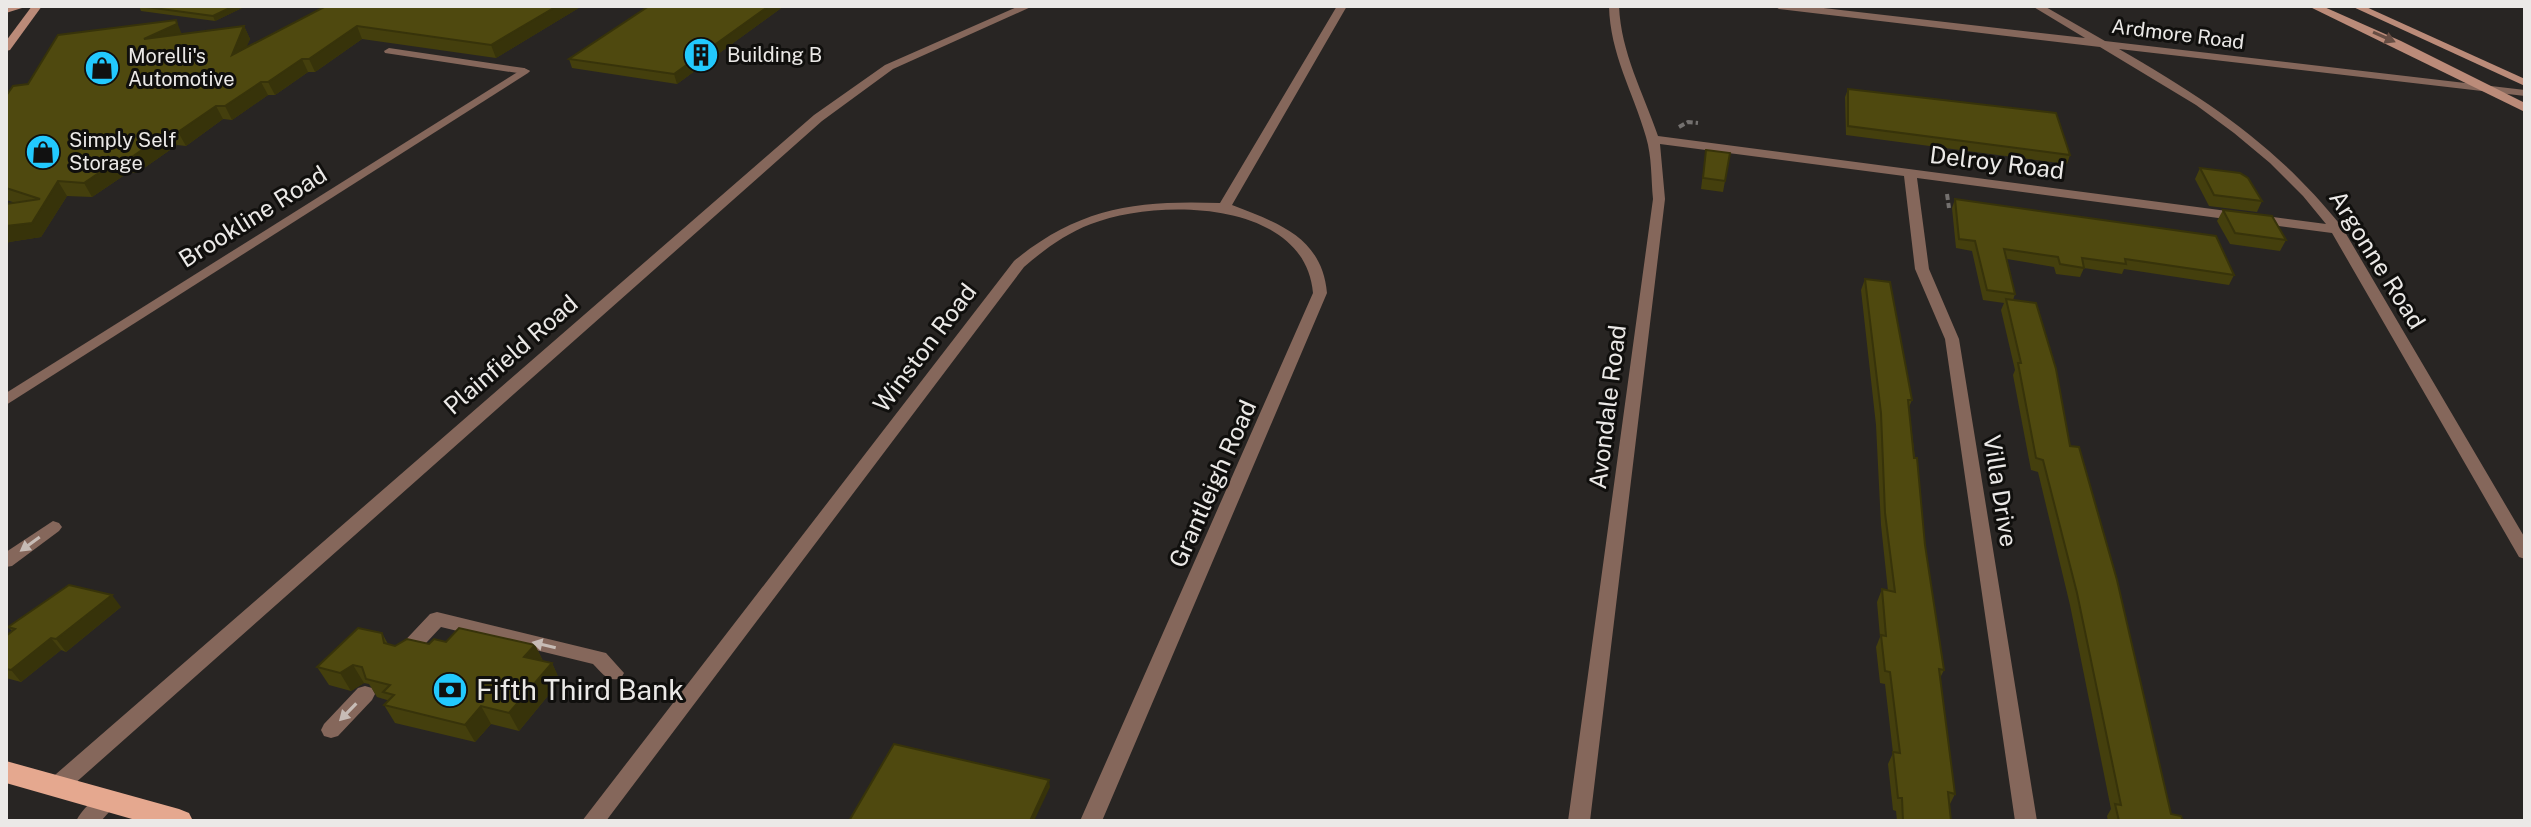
<svg xmlns="http://www.w3.org/2000/svg" width="2531" height="827" viewBox="0 0 2531 827" font-family="'Public Sans',sans-serif">
<rect width="100%" height="100%" fill="#282523"/>
<g fill="none" stroke-linecap="round" stroke-linejoin="round">
<g stroke="#74716f" stroke-width="4" stroke-dasharray="6 3" stroke-linecap="butt">
<polyline points="1679,127 1688,122 1698,123"/>
<polyline points="1947,194 1949,208"/>
</g>
<g fill="#85675b" fill-rule="evenodd">
<polygon points="389,48 524,68 530,71 524,74 385,53 384,51"/>
<polygon points="53,521 59,523 62,527 59,531 12,566 6,567 6,552"/>
<path d="M437,612L606,653L624,673L621,678C608,683 602,673 593,664L441,627L411,659L404,661L397,659L394,654L397,649L430,614Z"/>
<polygon points="365,686 372,688 375,694 372,700 338,736 331,738 324,736 321,730 324,724 358,688"/>
</g>
<g fill="#85675b" fill-rule="evenodd">
<polygon points="1019,6 1033,6 893,69 822,121 64,793 56,796 48,793 45,787 48,781 814,115 885,65"/>
<path d="M1337,6H1347L1232,205C1278,223 1322,237 1327,293L1102,821H1080L1313,293C1305,199 1157,198 1091,224C1065,234 1045,249 1024,267L606,821H582L1014,261C1079,207 1138,200 1220,203Z"/>
<path d="M1609,6H1619C1621,53 1643,92 1658,136L2326,224L2303,196L2270,163L2234,133L2196,105L2100,47L1779,9L1774,6H1806L2085,38L2032,6H2044L2105,41L2525,90V96L2119,49C2209,101 2277,146 2342,227L2525,538V559L2519,557L2332,233L1917,178L1929,269L1959,339L2037,821H2015L1945,339L1915,269L1904,176L1660,144L1665,199L1590,821H1568L1653,199C1651,178 1652,157 1646,137C1633,92 1610,54 1609,6Z"/>
<polygon points="524,68 530,71 528,73 6,405 6,393"/>
<path d="M108,792L116,795L119,801L101,821H76C82,809 96,796 108,792Z"/>
</g>
<g fill="#bb8b79" fill-rule="evenodd">
<polygon points="23,6 22,8 6,13 6,7"/>
<polygon points="32,6 42,6 10,50 6,51 6,41"/>
<polygon points="2308,6 2322,6 2401,41 2525,103 2525,112"/>
<polygon points="2351,6 2364,6 2525,79 2525,86"/>
</g>
<polygon fill="#e5a88f" fill-rule="evenodd" points="6,761 179,809 189,813 193,821 139,821 6,783"/>
</g>
<g fill="#443f0d">
<polygon points="139,6 246,6 215,21 141,11"/>
<polygon points="326,6 582,6 496,58 362,39 315,72 308,72 275,95 268,95 232,120 223,119 186,146 177,145 137,173 129,172 92,197 67,196 41,237 9,242 16,203 6,200 6,96 28,84 183,34 244,26 250,39 246,47"/>
<polygon points="649,6 784,6 677,84 572,68 569,59"/>
<polygon points="1848,89 2070,155 2067,164 1846,135 1845,97"/>
<polygon points="1706,150 1725,181 1723,192 1701,189"/>
<polygon points="2200,168 2262,201 2257,212 2209,206 2195,179"/>
<polygon points="1955,199 2234,275 2229,285 2124,269 2122,274 2084,268 2080,277 2056,274 2054,267 2007,259 2015,294 2013,300 2070,446 2171,814 2183,821 2108,821 2107,816 2111,809 2070,605 2038,472 2031,470 2013,375 2015,370 2001,310 2004,303 1983,300 1972,251 1956,248 1952,208"/>
<polygon points="2223,210 2286,240 2280,251 2230,244 2217,221"/>
<polygon points="1865,279 1912,400 1909,407 1925,545 1944,670 1940,678 1955,794 1949,806 1951,821 1897,821 1896,811 1893,810 1888,764 1893,753 1885,684 1880,683 1876,647 1880,637 1877,602 1882,589 1888,591 1881,525 1876,425 1861,290"/>
<polygon points="121,607 66,652 61,650 21,682 6,678 6,636 12,631 8,627"/>
<polygon points="382,633 388,644 395,646 446,642 535,645 543,661 552,663 560,681 519,731 491,724 475,742 395,723 384,705 388,700 387,700 377,697 369,684 364,683 351,691 329,685 317,667"/>
</g>
<g fill="#37330a">
<polygon points="234,6 246,6 215,21 213,16"/>
<polygon points="557,6 582,6 496,58 491,45"/>
<polygon points="769,6 784,6 677,84 674,74"/>
<polygon points="176,20 183,37 144,39"/>
<polygon points="244,26 250,39 238,68 232,55"/>
<polygon points="357,26 362,39 315,72 309,59"/>
<polygon points="302,59 308,72 275,95 268,82"/>
<polygon points="261,82 268,95 232,120 225,106"/>
<polygon points="216,106 223,119 186,146 178,132"/>
<polygon points="169,131 177,145 137,173 129,159"/>
<polygon points="121,158 129,172 92,197 84,183"/>
<polygon points="58,181 67,196 41,237 9,242 6,247 6,226 32,223"/>
<polygon points="112,595 121,607 66,652 56,639"/>
<polygon points="51,638 61,650 21,682 11,670"/>
<polygon points="535,645 544,663 524,657"/>
<polygon points="552,663 560,681 519,731 509,713"/>
<polygon points="353,665 364,683 351,691 340,673"/>
<polygon points="481,706 491,724 475,742 465,725"/>
<polygon points="1049,780 1050,787 1034,821 1030,821"/>
</g>
<g fill="#4f490f" stroke="#37330a" stroke-width="2">
<polygon points="139,6 234,6 213,16"/>
<polygon points="326,6 557,6 491,45 357,26 309,59 302,59 268,82 261,82 225,106 216,106 178,132 169,131 129,159 121,158 84,183 58,181 32,223 6,226 6,204 40,199 6,188 6,96 13,86 28,84 58,35 176,20 177,24 144,39 244,26 232,55"/>
<polygon points="649,6 769,6 674,74 569,59"/>
<polygon points="1848,89 2056,113 2070,155 1848,126"/>
<polygon points="1706,150 1730,153 1725,181 1703,178"/>
<polygon points="2200,168 2240,173 2248,178 2262,201 2214,195"/>
<polygon points="1955,199 2216,236 2234,275 2125,259 2126,264 2082,258 2084,268 2060,264 2058,257 2004,249 2015,294 1987,290 1975,241 1959,239"/>
<polygon points="2223,210 2272,216 2286,240 2235,233"/>
<polygon points="1865,279 1890,282 1912,400 1908,400 1914,458 1917,458 1925,545 1944,670 1939,669 1955,794 1948,792 1951,821 1903,821 1902,798 1898,798 1893,752 1900,753 1890,672 1885,671 1881,635 1886,636 1882,589 1895,592 1885,513 1881,413"/>
<polygon points="2006,299 2036,303 2056,369 2070,446 2079,447 2117,580 2171,814 2181,816 2183,821 2119,821 2115,804 2121,805 2077,593 2043,460 2036,458 2018,363 2021,363"/>
<polygon points="69,585 112,595 56,639 51,638 11,670 6,669 6,636 15,629 8,627"/>
<polygon points="358,628 382,633 384,643 395,646 407,639 429,644 434,639 446,642 459,628 535,645 524,657 552,663 509,713 481,706 465,725 384,705 394,695 383,692 390,685 366,679 362,667 353,665 340,673 317,667"/>
<polygon points="894,744 1049,780 1030,821 849,821"/>
</g>
<defs><path id="oneway-solid" d="M-6-.8H1V-3.2L6.5 0L1 3.2V.8H-6Z" transform="scale(2)"/></defs>
<use fill="#664d43" href="#oneway-solid" transform="translate(2384 37) rotate(24)"/>
<g fill="#c7bcb6">
<use href="#oneway-solid" transform="translate(30 544) rotate(144)"/>
<use href="#oneway-solid" transform="translate(544 645) rotate(-167)"/>
<use href="#oneway-solid" transform="translate(348 712) rotate(134)"/>
</g>
<defs>
<g id="building-disc" transform="scale(1.8)"><circle r="9.5" fill="#22c9fe" stroke="#100f0d"/><path d="M-4-6H4V6H1V3H-1V6H-4ZM-2.5-4.3h1.7v1.8h-1.7ZM.8-4.3h1.7v1.8H.8ZM-2.5-1h1.7V.8h-1.7ZM.8-1h1.7V.8H.8Z" fill="#111"/></g>
<g id="shop-disc" transform="scale(1.8)"><circle r="9.5" fill="#22c9fe" stroke="#100f0d"/><path d="M-5-2.5h2.3a2.7 3.5 0 0 1 5.4 0H5L5.5 6h-11ZM-1.5-2.5h3a1.5 2.3 0 0 0-3 0Z" fill="#111"/></g>
<g id="bank-disc" transform="scale(1.8)"><circle r="9.5" fill="#22c9fe" stroke="#100f0d"/><path d="M-6-4H6V4H-6ZM0-2.3a2.3 2.3 0 1 0 0 4.6a2.3 2.3 0 1 0 0-4.6Z" fill="#111"/></g>
</defs>
<g fill-rule="evenodd">
<use href="#building-disc" x="701" y="55"/>
<use href="#shop-disc" x="102" y="68"/>
<use href="#shop-disc" x="43" y="152"/>
<use href="#bank-disc" x="450" y="690"/>
</g>
<g text-anchor="middle" stroke-width="6" stroke-linejoin="round" paint-order="stroke">
<g font-size="20" fill="#ebe9e7" stroke="#100f0d">
<text transform="translate(2178 34) rotate(7)" y="7">Ardmore Road</text>
</g>
<g font-size="20" fill="#ebe9e7" stroke="#100f0d" text-anchor="start">
<text x="727" y="62">Building B</text>
<text x="128" y="63">Morelli's<tspan x="128" dy="23">Automotive</tspan></text>
<text x="69" y="147">Simply Self<tspan x="69" dy="23">Storage</tspan></text>
</g>
<g font-size="24" fill="#ebe9e7" stroke="#100f0d">
<text transform="translate(1997 163) rotate(7)" y="8">Delroy Road</text>
<text transform="translate(253 217) rotate(-32)" y="8">Brookline Road</text>
<text transform="translate(2377 260) rotate(58)" y="8">Argonne Road</text>
<text transform="translate(925 348) rotate(-53)" y="8">Winston Road</text>
<text transform="translate(511 355) rotate(-41)" y="8">Plainfield Road</text>
<text transform="translate(1608 407) rotate(-83)" y="8">Avondale Road</text>
<text transform="translate(1213 484) rotate(-66)" y="8">Grantleigh Road</text>
<text transform="translate(2000 491) rotate(81)" y="8">Villa Drive</text>
</g>
<g font-size="28" fill="#ebe9e7" stroke="#100f0d" text-anchor="start">
<text x="476" y="700">Fifth Third Bank</text>
</g>
</g>
<rect width="2531" height="827" fill="none" stroke="#ebe9e7" stroke-width="16"/>
</svg>
